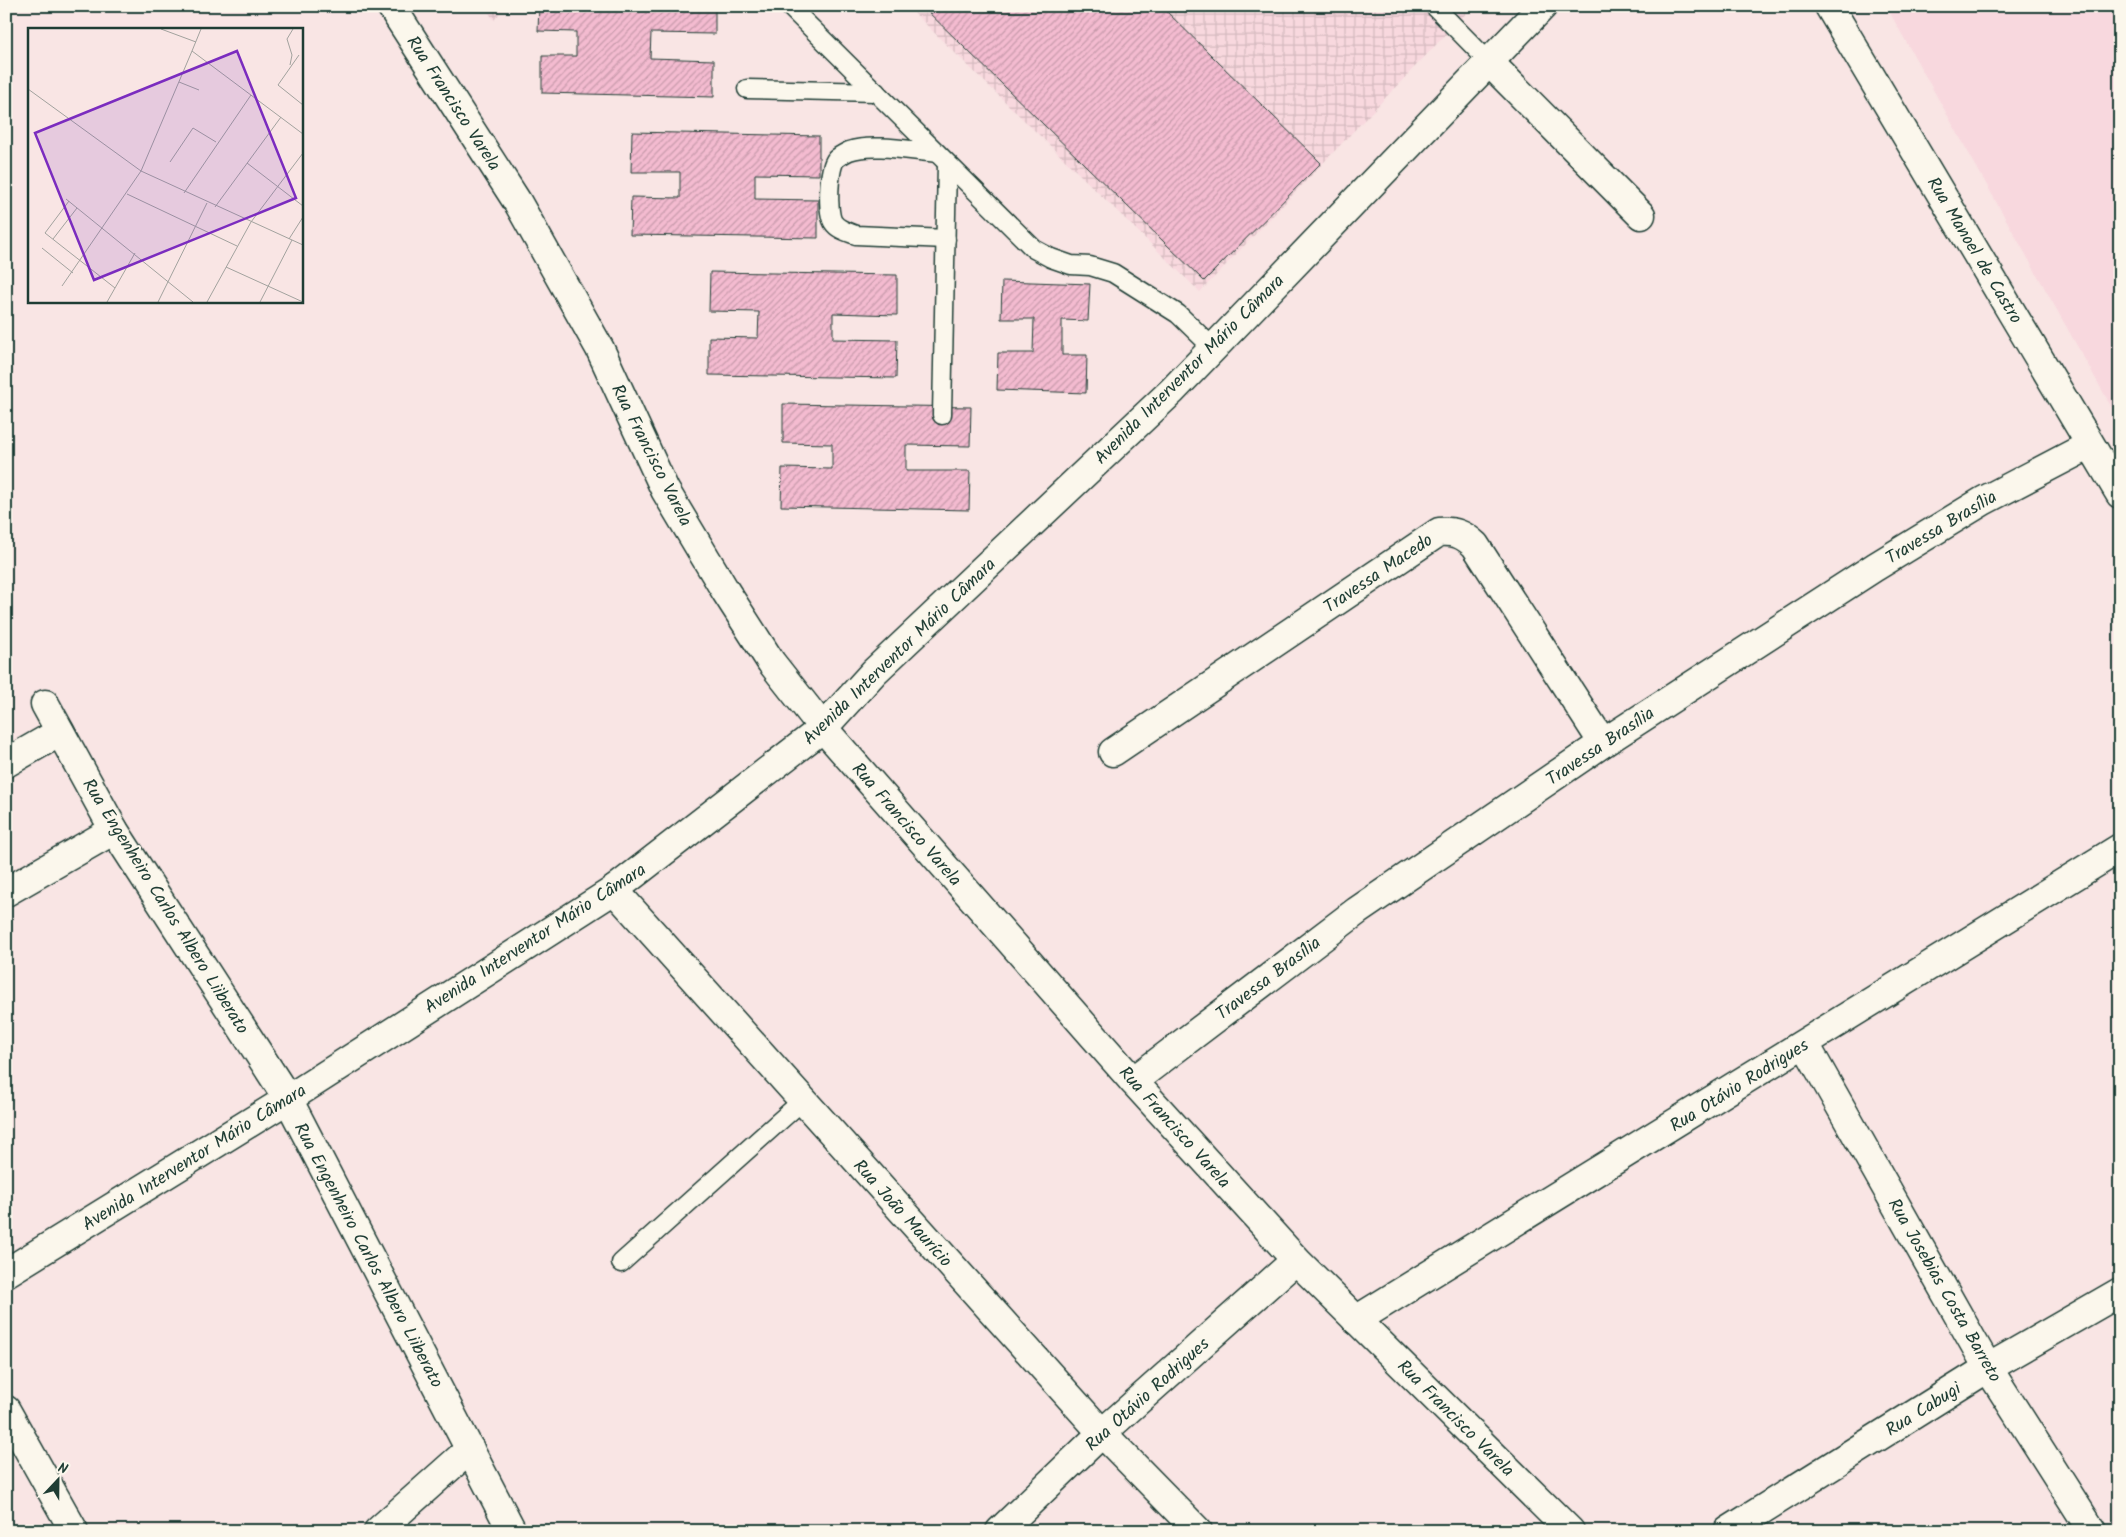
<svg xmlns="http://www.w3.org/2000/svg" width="2126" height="1537" viewBox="0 0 2126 1537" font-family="Kalam,sans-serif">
<defs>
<pattern id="industrial-grid" width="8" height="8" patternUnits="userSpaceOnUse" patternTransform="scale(1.25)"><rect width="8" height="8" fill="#f8d8de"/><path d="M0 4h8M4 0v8" fill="none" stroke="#d4babf"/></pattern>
<pattern id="building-hatch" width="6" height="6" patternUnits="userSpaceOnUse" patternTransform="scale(1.25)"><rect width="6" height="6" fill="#f4bbd0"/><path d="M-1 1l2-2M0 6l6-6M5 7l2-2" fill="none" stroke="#c599aa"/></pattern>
</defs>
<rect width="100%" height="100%" fill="#f9e5e4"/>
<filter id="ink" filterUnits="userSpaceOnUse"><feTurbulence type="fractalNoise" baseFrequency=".02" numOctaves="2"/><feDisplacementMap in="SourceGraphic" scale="10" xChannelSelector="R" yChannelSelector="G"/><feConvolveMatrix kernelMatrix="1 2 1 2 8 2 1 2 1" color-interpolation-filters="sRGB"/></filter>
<g filter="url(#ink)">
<polygon fill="#f8d8de" points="1886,6 2120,6 2120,422"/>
<g fill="url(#industrial-grid)">
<polygon points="484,6 506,6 494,20"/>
<polygon points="907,6 1473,6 1200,292"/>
</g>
<g fill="url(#building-hatch)" stroke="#1f3d34">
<polygon points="539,6 715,6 715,34 651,33 650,58 714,60 714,97 542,93 542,56 576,56 576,32 538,31"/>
<polygon points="922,6 1161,6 1321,163 1204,281"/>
<polygon points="632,132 819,136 819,175 755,174 755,199 818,200 818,238 630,235 631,197 680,198 680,172 631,172"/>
<polygon points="710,272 897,275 897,315 833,313 833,339 897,340 896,378 709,375 709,337 758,338 759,312 709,311"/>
<polygon points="1002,281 1090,284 1088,321 1062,320 1062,355 1087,355 1086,393 997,390 998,353 1033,353 1034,319 1001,319"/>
<polygon points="783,404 971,407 970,446 906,445 906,471 970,471 969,510 781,506 782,468 832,469 832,444 783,443"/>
</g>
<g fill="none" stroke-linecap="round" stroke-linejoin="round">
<g stroke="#1f3d34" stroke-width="21">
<g id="lane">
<polyline points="789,6 1034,249 1051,258 1071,265 1090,266 1113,273 1178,314 1213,348"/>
<polyline points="1434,6 1489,62"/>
<polyline points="747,89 876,92"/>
<path d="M937,153C912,151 872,143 849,151C845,153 839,156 836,159C828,169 827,212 833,222C838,230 848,232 856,235L946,239"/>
<polyline points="942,415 947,164"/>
<polyline points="621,1263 802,1101"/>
</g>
</g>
<g stroke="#1f3d34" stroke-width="31">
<g id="street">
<polyline points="1489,62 1641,215"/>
<polyline points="45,704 114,830 288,1099 512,1531"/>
<path d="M1113,752L1439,532C1455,531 1463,534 1475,545L1603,743"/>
<polyline points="6,763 60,732"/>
<polyline points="614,890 1102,1433 1198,1531"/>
<polyline points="6,892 114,830"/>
<polyline points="1805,1044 1988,1368 2092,1531"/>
<polyline points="1133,1081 1357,911 1603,743 1875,567 1983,501 2090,445"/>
<polyline points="6,1273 288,1099 614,890 823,728 771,662 726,592 665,490 600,349 518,203 391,6"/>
<polyline points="1356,1320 2120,848"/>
<polyline points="6,1410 74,1531"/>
<polyline points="378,1531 470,1449"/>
<polyline points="1000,1531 1102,1433 1296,1260"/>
<polyline points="1728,1531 1988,1368 2120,1292"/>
</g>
</g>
<g stroke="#1f3d34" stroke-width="31">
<g id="secondary">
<polyline points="1543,6 1172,391 874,672 823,728 1133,1081 1296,1260 1570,1531"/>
<polyline points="1829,6 2120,494"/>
</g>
</g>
<use href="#lane" stroke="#fbf7ec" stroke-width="18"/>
<use href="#street" stroke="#fbf7ec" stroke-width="28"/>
<use href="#secondary" stroke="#fbf7ec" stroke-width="28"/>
</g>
</g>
<g text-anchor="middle" stroke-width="4" stroke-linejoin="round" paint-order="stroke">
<g font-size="18" fill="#1f3d34" stroke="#fbf7ec">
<text transform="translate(454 103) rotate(57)" y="6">Rua Francisco Varela</text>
<text transform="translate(1975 250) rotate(59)" y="6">Rua Manoel de Castro</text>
<text transform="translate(1189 369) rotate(-45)" y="6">Avenida Interventor Mário Câmara</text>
<text transform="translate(652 455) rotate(63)" y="6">Rua Francisco Varela</text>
<text transform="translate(1941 527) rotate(-31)" y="6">Travessa Brasília</text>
<text transform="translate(1378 573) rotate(-34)" y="6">Travessa Macedo</text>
<text transform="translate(899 651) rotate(-44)" y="6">Avenida Interventor Mário Câmara</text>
<text transform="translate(1600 746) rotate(-34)" y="6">Travessa Brasília</text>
<text transform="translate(907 824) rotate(49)" y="6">Rua Francisco Varela</text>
<text transform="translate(166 906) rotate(58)" y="6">Rua Engenheiro Carlos Albero Liiberato</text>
<text transform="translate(535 938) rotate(-33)" y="6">Avenida Interventor Mário Câmara</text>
<text transform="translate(1268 978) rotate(-37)" y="6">Travessa Brasília</text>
<text transform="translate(1739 1085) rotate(-32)" y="6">Rua Otávio Rodrigues</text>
<text transform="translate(1175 1127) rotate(48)" y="6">Rua Francisco Varela</text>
<text transform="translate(194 1157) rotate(-32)" y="6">Avenida Interventor Mário Câmara</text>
<text transform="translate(903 1213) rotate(48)" y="6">Rua João Maurício</text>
<text transform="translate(369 1255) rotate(62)" y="6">Rua Engenheiro Carlos Albero Liiberato</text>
<text transform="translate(1945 1290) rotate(60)" y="6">Rua Josebias Costa Barreto</text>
<text transform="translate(1147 1394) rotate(-42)" y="6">Rua Otávio Rodrigues</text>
<text transform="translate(1923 1409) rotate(-32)" y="6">Rua Cabugi</text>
<text transform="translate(1456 1418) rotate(45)" y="6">Rua Francisco Varela</text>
</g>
</g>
<g transform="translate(28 28)">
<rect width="275" height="275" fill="#f9e5e4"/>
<path fill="none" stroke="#a2a29e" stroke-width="1" d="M133,1L168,14M173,1L164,23L275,106M271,27L250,57L275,77M262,37L264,27L259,11L265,1M151,54L171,62M0,61L113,143L275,217M142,134L165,100L188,114M219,135L275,178M156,165L223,67M99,166L209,218M38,171L165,274M41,173L17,205L87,260M187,179L253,89M25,211L49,180M261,211L275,189M14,220L45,245M198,239L275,274M34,258L113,143L164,23M79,274L107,225M130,274L179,175M179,274L223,194L275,125M232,274L264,212"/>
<path fill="#7b2cbf" fill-opacity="0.15" stroke="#7b2cbf" stroke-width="2.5" d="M209,23L268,170L66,252L7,105Z"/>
<rect width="275" height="275" fill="none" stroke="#1f3d34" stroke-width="2.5"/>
</g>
<rect width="2126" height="1537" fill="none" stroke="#fbf7ec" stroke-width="25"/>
<rect x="12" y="12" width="2101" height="1512" fill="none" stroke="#1f3d34" stroke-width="2" filter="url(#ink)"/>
<g transform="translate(58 1480) rotate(22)" stroke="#fbf7ec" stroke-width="4" paint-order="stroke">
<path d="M0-4L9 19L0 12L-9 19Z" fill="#1f3d34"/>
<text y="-8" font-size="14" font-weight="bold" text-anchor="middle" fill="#1f3d34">N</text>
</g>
</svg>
